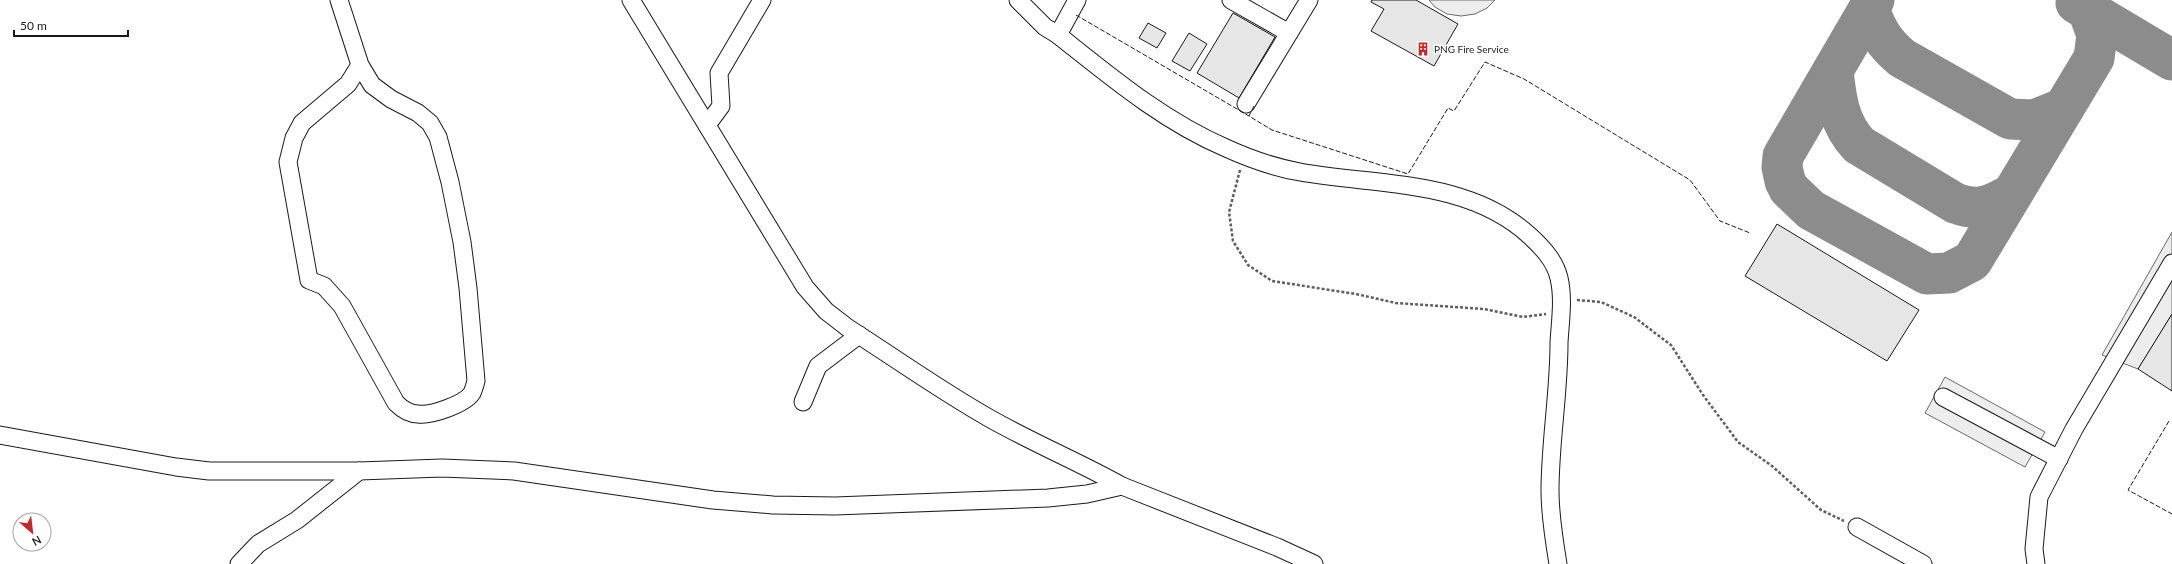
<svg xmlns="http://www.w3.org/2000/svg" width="2172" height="564" viewBox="0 0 2172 564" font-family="Lato,sans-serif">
<rect width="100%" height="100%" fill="#fff"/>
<g fill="#ededed" stroke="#6a6a6a">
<polygon points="1429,0 1495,0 1487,8 1475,14 1461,16 1447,14 1435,7"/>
<polygon points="2172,232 2172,314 2138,369 2102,355"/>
<polygon points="1945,377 2045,432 2025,467 1925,413"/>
</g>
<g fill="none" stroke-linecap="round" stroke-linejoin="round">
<g stroke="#8c8c8c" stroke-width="41">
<polyline points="1874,0 1783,156 1782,167 1785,181 1789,189 1811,210 1927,274 1949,273 1972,261 2094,58 2097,35 2088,10"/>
<polyline points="2076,3 2172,60"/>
<path d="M1869,9C1877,31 1884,43 1902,58L2010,119L2034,120L2064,108"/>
<path d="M1833,71C1836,99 1839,124 1859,145L1955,203C1979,212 1990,206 2012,194"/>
</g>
</g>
<g fill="#e6e6e6" stroke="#1a1a1a">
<polygon points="1372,0 1416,0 1458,24 1434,66 1371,31 1384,9 1371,2"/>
<polygon points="1233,13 1275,37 1239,98 1197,73"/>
<polygon points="1148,23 1166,33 1157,48 1139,38"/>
<polygon points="1189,33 1207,44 1190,71 1172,61"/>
<polygon points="1777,224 1919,310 1887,361 1745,276"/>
<polygon points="2172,314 2172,391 2138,369"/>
</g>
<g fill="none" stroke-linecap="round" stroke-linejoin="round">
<g stroke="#1a1a1a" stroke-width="19">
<g id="minor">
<path d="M339,0L360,65L372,85L391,99L418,113L430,123L438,137L450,182L462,242L468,288L476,381C475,384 474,389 472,393C465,404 431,416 418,414C409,414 402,409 396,403L342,306L324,286L309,280L288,162L294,138L302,123L348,84L360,65"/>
<path d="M631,0L805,287L826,311L848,328C895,358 941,391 989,418C1033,443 1079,462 1122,486"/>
<path d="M1018,0L1045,27L1058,35C1111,77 1163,121 1226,148C1248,158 1277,168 1300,172C1378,186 1468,179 1530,236C1543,248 1555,261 1559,278C1564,299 1560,323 1559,343C1559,393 1550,442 1550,491C1550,515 1554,540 1558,564"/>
<polyline points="1231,0 1289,33"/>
<polyline points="1058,35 1077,0"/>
<polyline points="1246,104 1309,0"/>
<polyline points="707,125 721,106 719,73 762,0"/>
<polyline points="1943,397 2059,459"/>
<polyline points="803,402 818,366 859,335"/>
<polyline points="0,435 176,467 209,471 359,471 442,468 514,471 713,500 773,505 835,506 1048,498 1087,494 1122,486 1277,547 1314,564"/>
<polyline points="1857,527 1923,564"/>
<polyline points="239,564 258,544 297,520 359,471"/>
<polyline points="2036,564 2034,549 2039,497 2074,429 2172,263"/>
</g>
</g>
<g stroke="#5f5f5f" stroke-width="2.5" stroke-dasharray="3 2" stroke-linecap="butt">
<polyline points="1240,170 1229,212 1233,241 1248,265 1272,281 1356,294 1396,303 1484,309 1523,317 1546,314"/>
<polyline points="1577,300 1601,302 1634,317 1671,345 1703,395 1738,442 1772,466 1821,510 1844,521"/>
</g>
<use href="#minor" stroke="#fff" stroke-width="17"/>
<g stroke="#1a1a1a" stroke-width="1" stroke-dasharray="5 2" stroke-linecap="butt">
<polyline points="1076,15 1249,116"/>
<polyline points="1254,106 1249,116 1272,130 1408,174 1448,108 1454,111 1485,62 1524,79 1690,180 1720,221 1750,233"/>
<polyline points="2169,421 2128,490 2172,514"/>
</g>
</g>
<defs>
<g id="building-bare" transform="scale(1.08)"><path d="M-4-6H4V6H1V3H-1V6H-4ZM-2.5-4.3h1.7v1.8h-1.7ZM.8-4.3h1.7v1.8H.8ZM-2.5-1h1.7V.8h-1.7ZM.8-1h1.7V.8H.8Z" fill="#c62828" stroke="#fff" stroke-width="2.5" paint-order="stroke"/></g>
</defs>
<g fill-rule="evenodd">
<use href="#building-bare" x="1423" y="49"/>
</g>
<g text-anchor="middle" stroke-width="3" stroke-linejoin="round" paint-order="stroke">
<g font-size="10" fill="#1a1a1a" stroke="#fff" text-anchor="start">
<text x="1434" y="53">PNG Fire Service</text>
</g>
</g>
<g transform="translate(32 532) rotate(152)"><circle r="19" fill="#ffffff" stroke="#a3a3a3"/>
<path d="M0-3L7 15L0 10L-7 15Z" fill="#c62828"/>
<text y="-6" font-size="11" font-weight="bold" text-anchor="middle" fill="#1a1a1a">N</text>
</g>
<path d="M14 30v6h114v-6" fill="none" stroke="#1a1a1a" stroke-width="2"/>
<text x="20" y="30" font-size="12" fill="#1a1a1a" stroke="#ffffff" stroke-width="3" paint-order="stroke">50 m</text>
</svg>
